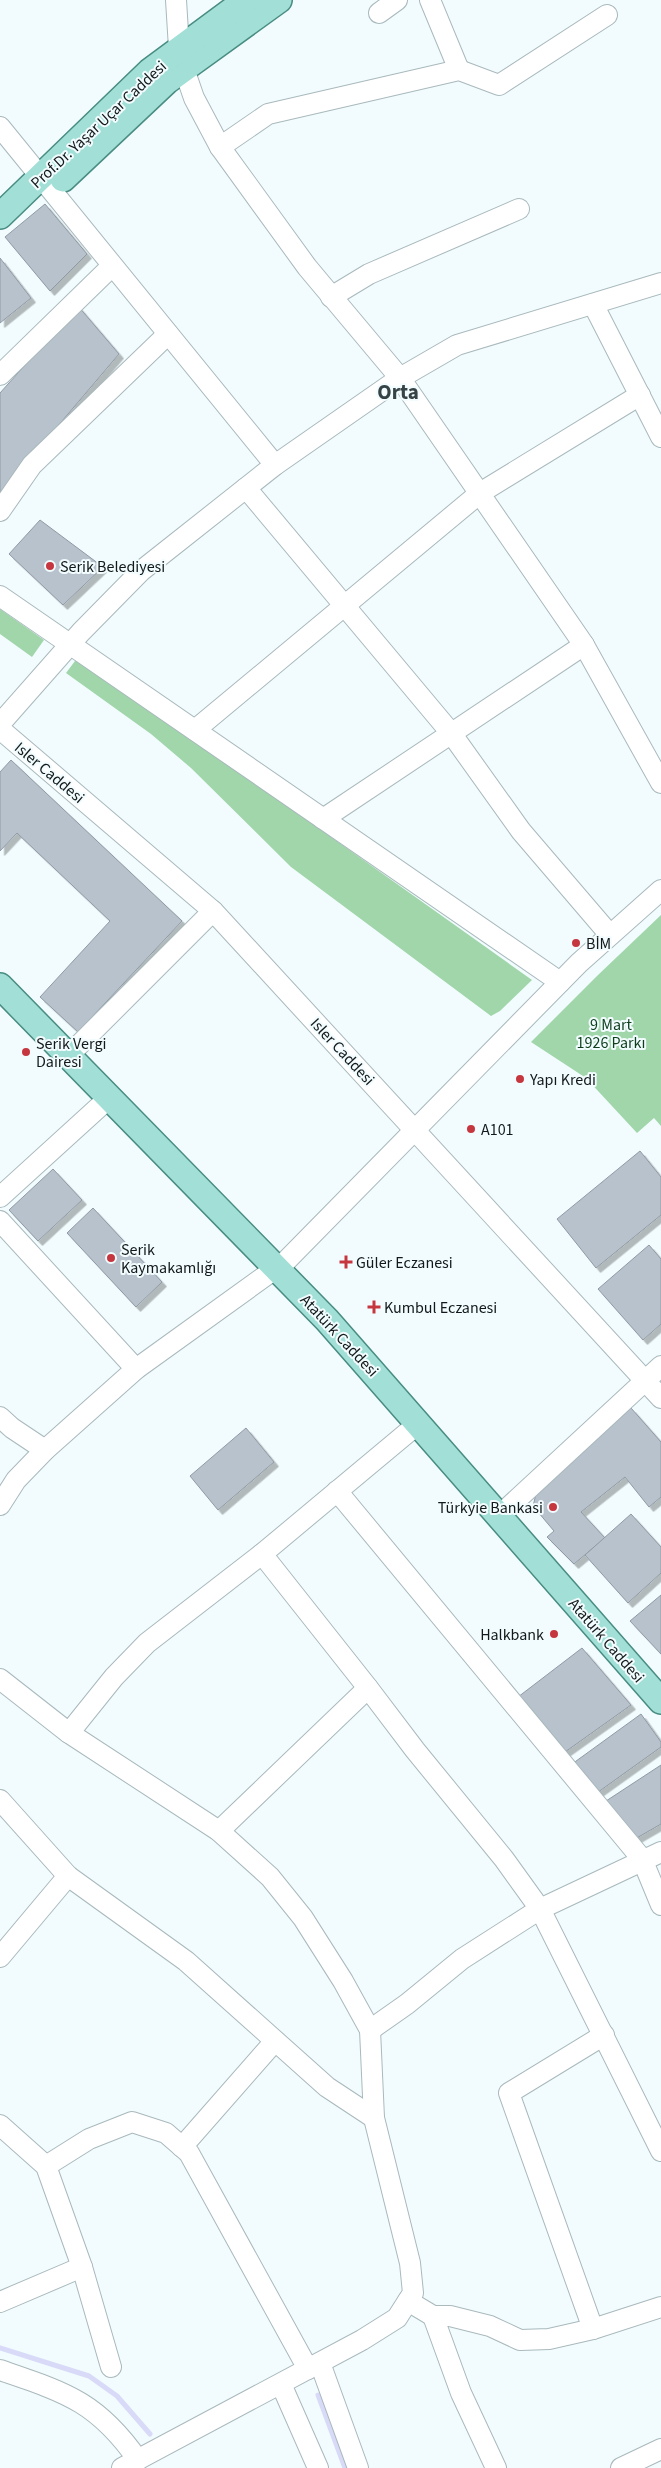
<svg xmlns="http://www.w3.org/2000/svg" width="661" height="2468" viewBox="0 0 661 2468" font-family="'Source Sans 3',sans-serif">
<defs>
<filter id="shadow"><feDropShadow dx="4.5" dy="4.5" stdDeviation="0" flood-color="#0004"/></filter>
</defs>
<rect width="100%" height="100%" fill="#f2fcfe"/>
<g fill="#a1d6aa">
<polygon points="0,609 44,640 32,657 0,634"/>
<polygon points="78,657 532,980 500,1011 491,1016 291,867 191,768 151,734 66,673"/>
<polygon points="661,915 661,1126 654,1118 637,1133 586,1078 531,1042 598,975"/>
</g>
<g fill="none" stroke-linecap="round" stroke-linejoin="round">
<g stroke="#d8daf8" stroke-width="5">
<polyline points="0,2348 89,2376 117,2396 150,2434"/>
<polyline points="318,2395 345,2468"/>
</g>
</g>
<g fill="#b8c2cc" stroke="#909aa4" filter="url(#shadow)">
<polygon points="45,204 87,254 50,291 5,237"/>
<polygon points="0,258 31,298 0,323"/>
<polygon points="78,306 119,354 0,494 0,393"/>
<polygon points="40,520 103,567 63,605 9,554"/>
<polygon points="11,760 182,921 78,1032 40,997 110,921 17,833 0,851 0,772"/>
<polygon points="640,1151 661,1177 661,1215 596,1268 557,1219"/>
<polygon points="53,1169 82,1200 38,1241 9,1210"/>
<polygon points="93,1208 162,1282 136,1307 67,1233"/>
<polygon points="649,1245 661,1259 661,1324 643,1340 598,1289"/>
<polygon points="631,1408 661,1442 661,1497 649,1507 625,1477 581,1512 605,1538 574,1564 547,1537 554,1531 533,1506 536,1494"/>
<polygon points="246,1428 274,1462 218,1510 190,1476"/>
<polygon points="631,1514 661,1547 661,1573 628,1603 585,1555"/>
<polygon points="661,1595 661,1654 630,1621"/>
<polygon points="582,1648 631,1705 565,1752 518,1697"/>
<polygon points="641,1714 661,1742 661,1747 594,1795 572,1764"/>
<polygon points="661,1765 661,1824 635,1839 603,1803"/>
</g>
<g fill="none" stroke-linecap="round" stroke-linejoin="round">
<g stroke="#a9b9bd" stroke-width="22">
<g id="minor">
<polyline points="176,0 179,48 184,69 194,98 220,147 307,267 400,378 584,645 661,783"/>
<polyline points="430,0 459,70"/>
<polyline points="379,13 397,0"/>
<polyline points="0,127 275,465"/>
<polyline points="220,147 268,114 459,70 499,85 607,15"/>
<polyline points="331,297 369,274 519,209"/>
<polyline points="593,304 661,437"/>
<polyline points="0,375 112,266"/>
<polyline points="246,488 451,733 521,831 610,935"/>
<polyline points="0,511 32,465 168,334"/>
<polyline points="0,596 560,982"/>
<polyline points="0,724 81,632 141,571 275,465 400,378 457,345 661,283"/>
<polyline points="0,729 213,911 661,1398"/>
<polyline points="195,730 480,493 640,395"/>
<polyline points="323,819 584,645"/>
<polyline points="68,1056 213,911"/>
<polyline points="0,1197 110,1097"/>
<polyline points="0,1221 136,1369"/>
<polyline points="0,1417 12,1428 45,1450"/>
<polyline points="337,1491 642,1859 661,1905"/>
<polyline points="0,1505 16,1480 45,1450 136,1369 286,1261 579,963 661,890"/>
<polyline points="499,1516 661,1366"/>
<polyline points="262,1554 368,1688 415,1750 504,1859 540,1909 661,2151"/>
<polyline points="0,1679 69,1733 219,1831 270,1877 303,1918 343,1981 370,2030 374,2118 410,2263 413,2293 397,2318 362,2340 122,2468"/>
<polyline points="69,1733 114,1677 147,1643 262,1554 419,1423"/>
<polyline points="0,1800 68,1876 186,1961 327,2087 374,2118"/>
<polyline points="219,1831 368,1688"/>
<polyline points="0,1957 68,1876"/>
<polyline points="370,2030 407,2004 462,1959 540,1909 661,1852"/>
<polyline points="0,2125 46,2166 82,2267 111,2367"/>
<polyline points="182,2147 275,2041"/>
<polyline points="46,2166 89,2139 132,2122 166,2133 189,2153 308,2369"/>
<polyline points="408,2301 433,2316 450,2316 490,2326 520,2340 549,2339 593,2329 661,2307"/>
<polyline points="0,2302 82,2267"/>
<polyline points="433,2316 461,2393 496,2468"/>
<polyline points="593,2329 509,2093 604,2035"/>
<polyline points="320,2363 358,2468"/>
<path d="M0,2370C64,2392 97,2401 138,2460"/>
<polyline points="281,2384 318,2468"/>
<polyline points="621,2468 661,2449"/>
</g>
</g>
<g stroke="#488c82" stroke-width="28">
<g id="major">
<polyline points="63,179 167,81 279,0"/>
<polyline points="0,216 150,71 246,0"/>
<polyline points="0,986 327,1320 661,1701"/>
</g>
</g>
<use href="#minor" stroke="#fff" stroke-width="20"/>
<use href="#major" stroke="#a2dfd6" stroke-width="25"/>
</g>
<g fill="#c6363f" stroke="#f2fcfe" stroke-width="2">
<circle cx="50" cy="566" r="5"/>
<circle cx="576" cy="943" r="5"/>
<circle cx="26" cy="1052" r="5"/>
<circle cx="520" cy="1079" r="5"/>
<circle cx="471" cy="1129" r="5"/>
<circle cx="111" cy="1258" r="5"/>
<path d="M343.5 1254.5h5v5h5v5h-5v5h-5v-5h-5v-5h5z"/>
<path d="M371.5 1299.5h5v5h5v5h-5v5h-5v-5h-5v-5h5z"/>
<circle cx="553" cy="1507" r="5"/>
<circle cx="554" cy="1634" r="5"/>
</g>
<g text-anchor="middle" stroke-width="4" stroke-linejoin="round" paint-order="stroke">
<g font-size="16" fill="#13191a" stroke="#f2fcfe">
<text transform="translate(98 124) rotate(-43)" y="6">Prof.Dr. Yaşar Uçar Caddesi</text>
<text transform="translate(50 772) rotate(40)" y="6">Isler Caddesi</text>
<text transform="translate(343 1051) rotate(47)" y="6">Isler Caddesi</text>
<text transform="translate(340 1335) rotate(47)" y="6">Atatürk Caddesi</text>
<text transform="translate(607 1640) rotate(49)" y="6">Atatürk Caddesi</text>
</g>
<g font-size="16" fill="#13191a" stroke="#f2fcfe" text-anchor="start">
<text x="60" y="572">Serik Belediyesi</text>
<text x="586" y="949">BİM</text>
<text x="36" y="1049">Serik Vergi<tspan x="36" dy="18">Dairesi</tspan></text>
<text x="530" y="1085">Yapı Kredi</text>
<text x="481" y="1135">A101</text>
<text x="121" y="1255">Serik<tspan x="121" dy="18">Kaymakamlığı</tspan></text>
<text x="356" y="1268">Güler Eczanesi</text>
<text x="384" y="1313">Kumbul Eczanesi</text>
<text x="543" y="1513" text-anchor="end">Türkyie Bankasi</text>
<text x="544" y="1640" text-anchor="end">Halkbank</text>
</g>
<g font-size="16" fill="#0d3f1c" stroke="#f2fcfe">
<text x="611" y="1030">9 Mart<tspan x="611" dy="18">1926 Parkı</tspan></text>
</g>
<g font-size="21" font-weight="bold" fill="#354246" stroke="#f2fcfe">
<text x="398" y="399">Orta</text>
</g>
</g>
</svg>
